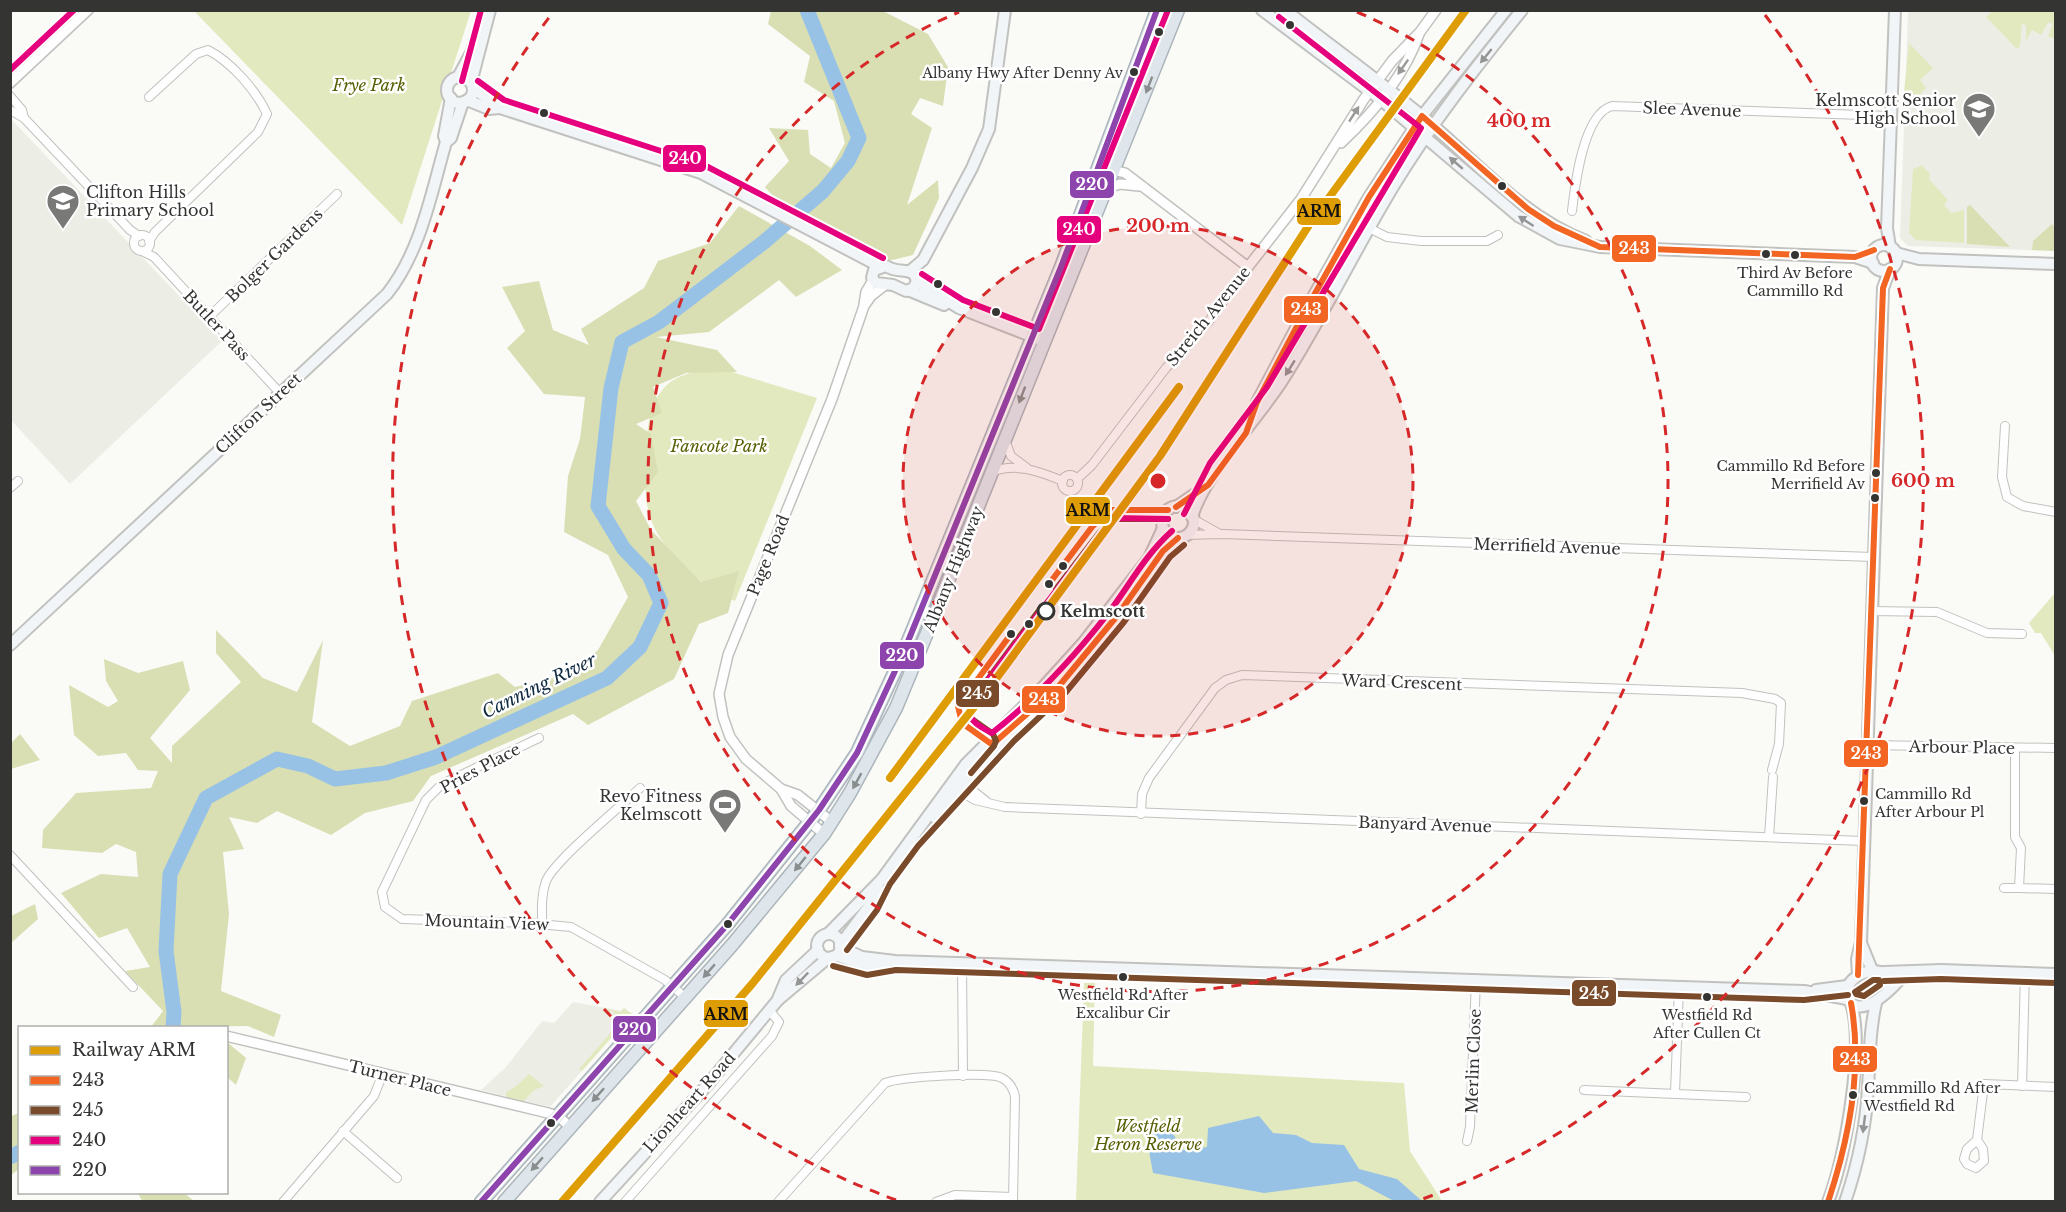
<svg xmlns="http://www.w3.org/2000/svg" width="2066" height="1212" viewBox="0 0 2066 1212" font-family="'Libre Baskerville',serif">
<rect width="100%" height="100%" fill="#fafbf7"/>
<g fill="#eceee6">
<polygon points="1908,11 2055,11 2055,251 1908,246 1900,238"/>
<polygon points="11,119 222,341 70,484 11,420"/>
<polygon points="573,1002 633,1013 550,1107 481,1090 506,1067 542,1021 554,1023"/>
</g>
<g fill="#e3e9bf">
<polygon points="194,11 471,11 402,225"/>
<polygon points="1992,11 2055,11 2055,39 2048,36 2053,24 2048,22 2041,35 2032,30 2026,41 2026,25 2022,24 2020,46 2017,49 1986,17"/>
<polygon points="1909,43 1933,68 1920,80 1926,88 1919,95 1904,92"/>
<polygon points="1922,165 1930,174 1929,179 1948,200 1944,205 1951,213 1964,210 1964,243 1916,240 1909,233 1913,169"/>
<path d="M725,370L817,398L735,601C711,592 702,583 684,566C640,523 644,498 647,441C647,421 654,392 672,381C689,370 706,370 725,370Z"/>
<polygon points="2055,593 2055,656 2041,633 2035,633 2029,623"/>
<polygon points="1084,983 1095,983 1093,1066 1404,1083 1410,1151 1442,1201 1076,1202"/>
<polygon points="605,1008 620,1012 624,1008 632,1014 582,1071 579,1069 621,1021 611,1010 608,1013"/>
<polygon points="529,1074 544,1086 534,1090 523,1102 506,1098 506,1092 515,1087"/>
</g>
<g fill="#d9dfb3">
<polygon points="771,11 883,11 928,34 948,67 943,106 920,98 911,114 932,128 907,205 938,180 939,198 913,255 884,262 779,203 765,187 789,161 769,128 808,130 810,154 831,168 845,143 834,101 804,82 810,56 768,24"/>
<polygon points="1970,205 1971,206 2010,247 1967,244 1967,207"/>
<polygon points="739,206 810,246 842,270 796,297 779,280 709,332 656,337 717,350 737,372 686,373 653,387 662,413 636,424 651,434 658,472 636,501 651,530 701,582 739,571 728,613 699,624 674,679 588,725 573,714 431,776 413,801 365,813 331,835 277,811 257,823 229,817 244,849 223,852 229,914 221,991 281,1015 274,1037 248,1026 151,1027 163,1011 125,971 150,967 127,928 99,938 61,893 101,874 138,877 136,852 116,844 102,853 42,848 43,830 76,793 151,788 158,771 138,770 126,753 98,756 74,735 69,685 108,707 118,701 106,681 104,659 138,673 183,661 190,690 150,738 172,763 172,746 241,682 216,653 216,630 263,678 297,692 323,640 312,722 350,746 400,726 412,701 498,673 515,687 569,674 598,650 628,597 608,555 564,532 568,476 580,439 585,397 544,394 507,348 525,331 502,287 539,281 553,330 589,345 581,329 644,288 658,261 710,243"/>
<polygon points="2052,224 2055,228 2055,251 2032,250 2033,241"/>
<polygon points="20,734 40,760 11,769 11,743"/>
<polygon points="35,904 38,919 11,943 11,916"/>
<polygon points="227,1042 246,1058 236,1085 227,1077"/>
<polygon points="19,1113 19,1169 11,1175 11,1116"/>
<polygon points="138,1193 184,1193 194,1201 142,1201"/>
</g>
<polygon fill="#97c2e6" points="1259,1116 1273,1133 1296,1135 1312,1143 1344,1145 1359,1169 1397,1179 1422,1201 1394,1201 1356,1181 1264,1193 1153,1173 1145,1129 1169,1127 1183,1150 1207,1147 1208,1128"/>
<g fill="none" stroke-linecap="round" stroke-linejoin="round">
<g stroke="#97c2e6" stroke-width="15">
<polyline points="173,1028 174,1012 166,951 170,874 206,798 277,759 308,766 335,779 386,773 436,757 607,678 640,647 661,603 649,575 624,549 598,506 611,388 622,342 659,322 764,242 823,191 848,161 859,138 807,10"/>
<polyline points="10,1157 20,1152"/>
</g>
<g stroke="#c1c2bf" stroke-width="10">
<g id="minor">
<polyline points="10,96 22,110 24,118"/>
<path d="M149,97L196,54L208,50C231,62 256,90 267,114L258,132L155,232L149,241"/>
<polyline points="10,110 24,118 130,230 139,236"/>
<path d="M1572,211C1575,185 1583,114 1612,106L1890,116"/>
<polyline points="1355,221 1387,237 1421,241 1487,241 1498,235"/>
<circle cx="142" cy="243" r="8"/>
<polyline points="142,251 154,257 280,393"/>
<polyline points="210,316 337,194"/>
<polyline points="2005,426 2002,477 2007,497 2023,506 2056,512"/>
<polyline points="1005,440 1011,456 1027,468"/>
<path d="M992,472C1016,462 1040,472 1063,481"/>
<circle cx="1070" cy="483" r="8"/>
<polyline points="1077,479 1092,465 1166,368 1209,321 1248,267"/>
<polyline points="10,488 18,481"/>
<polyline points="1193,519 1220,534"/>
<polyline points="1186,535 1222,534 1873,557"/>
<polyline points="1871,611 1937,612 1987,633 2022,634"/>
<polyline points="539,738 442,784 426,800 382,892 385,907 402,919 528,923 571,927 665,980 686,998"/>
<polyline points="1868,745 2056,748"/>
<polyline points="2015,748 2015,837 2021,848 2019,888 2056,889"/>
<polyline points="961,781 987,802"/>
<polyline points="955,788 975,800 1005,807 1863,841"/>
<polyline points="1141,814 1142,794 1149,778 1215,688 1226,680 1242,675 1742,693 1775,699 1781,703 1779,744 1772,770"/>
<polyline points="1769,837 1773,777"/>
<polyline points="10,855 133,987"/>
<polyline points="2004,888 2019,888"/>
<path d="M542,923C542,909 541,895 546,881C555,860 620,807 640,788"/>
<polyline points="962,963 963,1076"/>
<polyline points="2022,1086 2025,973"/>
<polyline points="1584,1090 1746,1097"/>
<polyline points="1675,1093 1679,987"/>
<polyline points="343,1131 397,1178"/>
<polyline points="1977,1140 1967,1149 1964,1159 1967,1164 1976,1168 1984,1161 1983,1149 1977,1140 1984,1084 2056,1087"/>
<polyline points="1467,1141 1470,1127 1476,980"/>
<polyline points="283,1202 374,1096 383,1073"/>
<polyline points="625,1202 772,1036 779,1022 769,1010"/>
<path d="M778,1202L885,1083C900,1077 988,1071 1002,1078C1010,1082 1013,1088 1015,1096L1013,1202"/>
<polyline points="936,1202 955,1195 1013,1197"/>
</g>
</g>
<g stroke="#c1c2bf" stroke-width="12">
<g id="tertiary">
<polyline points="10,83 88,10"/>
<path d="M1341,143C1372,114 1405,75 1419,34"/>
<polyline points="1094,184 1109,169 1125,173 1248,267 1301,199 1364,99 1392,61 1420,32 1436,10"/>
<polyline points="1107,188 1120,184 1139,186"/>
<polyline points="864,304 866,292 873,280"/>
<polyline points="781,789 798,795 832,822"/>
<polyline points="824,834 791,806 781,789 746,759 730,737 723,717 719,694 728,655 832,399 864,306 871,296 885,285"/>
<polyline points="226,1036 548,1113 558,1116 569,1126"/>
</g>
</g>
<g stroke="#c1c2bf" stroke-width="14">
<g id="secondary">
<polyline points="1262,10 1380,99 1518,216 1560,239 1600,247 1855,257 1873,263"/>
<path d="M1285,10C1331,46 1378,80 1423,117C1475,160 1521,216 1586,241"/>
<polyline points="458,77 472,51 480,25"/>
<circle cx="460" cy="90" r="13"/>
<polyline points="471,83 490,10"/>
<polyline points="473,88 500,108 701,173 879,266"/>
<polyline points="467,100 489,109 499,108"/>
<polyline points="446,142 451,138 463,102"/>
<circle cx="1884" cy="258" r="13"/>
<polyline points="1890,247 1887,228 1895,10"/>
<polyline points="1896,253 1919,259 2056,264"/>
<path d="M886,266C898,274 904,267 914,274L917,280L914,288L906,291L893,285L876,283L872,278L874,270Z"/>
<polyline points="910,271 923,260 972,168 989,129 1005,10"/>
<polyline points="917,282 959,308 1044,341"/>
<polyline points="910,291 944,305"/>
<polyline points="1250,421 1257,402 1303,315 1369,197 1422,116 1506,10"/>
<circle cx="1178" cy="522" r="16"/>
<polyline points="1176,507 1205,487"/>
<path d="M1192,517C1204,475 1257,420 1282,381C1322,318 1355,250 1393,187C1431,124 1476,67 1522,10"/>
<path d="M10,645L387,294C421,251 431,194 446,142L444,136L451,98"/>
<polyline points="934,817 974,770 1068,675 1117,616 1163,551 1178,538"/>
<polyline points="828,934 882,879 966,764 1045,685 1083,643 1149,558 1163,528"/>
<circle cx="829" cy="946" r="12"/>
<polyline points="1861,943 1872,970"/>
<polyline points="840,945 870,905 878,887"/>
<polyline points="840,947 862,957 895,961 1804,991 1847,999"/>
<polyline points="832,957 838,956 867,966 886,963"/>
<polyline points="1884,972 1941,970 2056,974"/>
<polyline points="1858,975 1857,959 1861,942 1883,288 1890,269"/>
<path d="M1889,988L1886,974C1870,966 1852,975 1845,991C1854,1029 1895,987 1905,973"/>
<polyline points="1816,990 1847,986"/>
<polyline points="778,1000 828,958"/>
<polyline points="600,1202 709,1083 777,1001 786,980 818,950"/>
<path d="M1828,1202C1845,1157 1865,1048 1851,1003"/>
<path d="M1845,1202C1858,1164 1866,1127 1868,1087C1870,1059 1869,1031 1876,1003"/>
</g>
</g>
<g stroke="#acb5bb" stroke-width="15">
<g id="trunk">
<polyline points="481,1202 727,925 819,810 857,753 902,656 1061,267 1157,10"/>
<polyline points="504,1202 732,945 824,834 850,793 896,708 934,616 1178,10"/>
</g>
</g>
<use href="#minor" stroke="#fefefe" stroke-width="8"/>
<use href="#tertiary" stroke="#fefefe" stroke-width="9"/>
<use href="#secondary" stroke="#f2f5f7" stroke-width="10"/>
<use href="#trunk" stroke="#dee6eb" stroke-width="12"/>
<g stroke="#fff" stroke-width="10">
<g id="bus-1">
<polyline points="1176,507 1208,485 1246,433 1257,402 1303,315 1369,197 1422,116 1528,209 1554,226 1600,247 1855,257 1874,250"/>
<polyline points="1049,584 1092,527 1109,510 1168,510"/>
<polyline points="1011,634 958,706 962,723 990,743 995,742 1059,686 1117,616 1163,551 1178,538"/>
<polyline points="1858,975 1883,288 1890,269"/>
<path d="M1828,1202C1849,1139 1863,1068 1851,1003"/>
</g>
</g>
<g stroke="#fff" stroke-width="10">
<g id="bus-2">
<polyline points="1056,589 1099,533 1113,519 1168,519"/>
<polyline points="971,773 994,746 996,741 993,734 969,717 968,706 1040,609"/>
<polyline points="847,950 877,910 890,884 918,846 1014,741 1066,692 1124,622 1170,557 1184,545"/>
<polyline points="833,966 867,975 896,970 1804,1000 1848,995"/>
<polygon points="1873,980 1879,980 1880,985 1864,996 1856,994 1855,992"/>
<polyline points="1884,981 1941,979 2056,983"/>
</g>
</g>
<g stroke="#fff" stroke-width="10">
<g id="bus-3">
<polyline points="10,70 74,10"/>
<polyline points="462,81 481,10"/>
<polyline points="478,81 504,100 704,165 883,258"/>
<polyline points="922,274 963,300 1039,329 1168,10"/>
<polyline points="1184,514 1210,463 1267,387 1421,128 1279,17"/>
<path d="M1168,519L1115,518L1107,524L968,706C968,721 980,727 992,733C1037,698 1075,656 1110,611C1130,584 1146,554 1172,531"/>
</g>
</g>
<g stroke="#fff" stroke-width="10">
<polyline id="bus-4" points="481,1202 727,925 819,810 857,753 902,656 1061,267 1157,10"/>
</g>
<use href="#bus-1" stroke="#f26522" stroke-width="6"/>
<use href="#bus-2" stroke="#7a4b2a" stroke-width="6"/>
<use href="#bus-3" stroke="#e5007d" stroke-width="6"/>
<use href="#bus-4" stroke="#8e44ad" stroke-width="6"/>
<g stroke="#fff" stroke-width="12">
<g id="rail-1">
<polyline points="890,778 1179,387"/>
<polyline points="562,1202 752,984 987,691 1160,456 1309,225 1466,10"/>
</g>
</g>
<use href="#rail-1" stroke="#df9d05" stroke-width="8"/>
</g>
<defs><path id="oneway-solid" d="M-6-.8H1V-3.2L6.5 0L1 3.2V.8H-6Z" transform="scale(1.5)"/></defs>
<g fill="#939494">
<use href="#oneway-solid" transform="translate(1486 56) rotate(129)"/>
<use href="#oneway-solid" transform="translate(1456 163) rotate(-139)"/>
<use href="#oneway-solid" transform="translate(1526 221) rotate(-147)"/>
<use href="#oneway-solid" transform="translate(1290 368) rotate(122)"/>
<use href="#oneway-solid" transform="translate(802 979) rotate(134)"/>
<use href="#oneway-solid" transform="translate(1864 1124) rotate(97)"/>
</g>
<g fill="#999998">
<use href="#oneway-solid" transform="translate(1403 67) rotate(125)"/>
<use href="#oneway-solid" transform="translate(1354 114) rotate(-57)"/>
</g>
<g fill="#898d8e">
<use href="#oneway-solid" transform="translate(1149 85) rotate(111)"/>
<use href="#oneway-solid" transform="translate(1022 395) rotate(111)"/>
<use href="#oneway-solid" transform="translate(857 781) rotate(119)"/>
<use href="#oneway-solid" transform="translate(800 864) rotate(129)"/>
<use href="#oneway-solid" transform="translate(709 971) rotate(131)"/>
<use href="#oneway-solid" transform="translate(598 1095) rotate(132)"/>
<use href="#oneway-solid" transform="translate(537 1164) rotate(131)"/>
</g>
<circle cx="1158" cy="481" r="255" fill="#d62828" fill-opacity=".12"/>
<g fill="none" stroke="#d62828" stroke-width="3" stroke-dasharray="10 8">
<circle cx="1158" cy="481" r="255"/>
<path d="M1357 12A510 510 0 1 1 959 12"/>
<path d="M896 1200A765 765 0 0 1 551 15M1765 15A765 765 0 0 1 1420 1200"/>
</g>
<defs>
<g id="school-pin" transform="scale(1.725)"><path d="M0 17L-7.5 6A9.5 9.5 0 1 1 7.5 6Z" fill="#797a77" stroke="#fff"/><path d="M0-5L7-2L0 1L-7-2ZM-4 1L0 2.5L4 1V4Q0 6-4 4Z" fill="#fff"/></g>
<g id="stadium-pin" transform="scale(1.725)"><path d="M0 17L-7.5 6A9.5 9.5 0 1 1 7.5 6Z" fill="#797a77" stroke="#fff"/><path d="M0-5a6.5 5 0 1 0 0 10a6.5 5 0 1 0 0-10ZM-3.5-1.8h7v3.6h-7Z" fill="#fff"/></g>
</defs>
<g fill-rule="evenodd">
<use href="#school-pin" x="1979" y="109"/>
<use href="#school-pin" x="63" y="201"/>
<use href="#stadium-pin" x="725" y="805"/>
</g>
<g fill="#343432" stroke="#fff" stroke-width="2">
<circle cx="1290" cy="25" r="5"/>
<circle cx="1159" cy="32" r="5"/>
<circle cx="1134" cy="72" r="5"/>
<circle cx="544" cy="113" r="5"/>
<circle cx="1502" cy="186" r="5"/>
<circle cx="1766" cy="254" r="5"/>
<circle cx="1795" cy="255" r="5"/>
<circle cx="938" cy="284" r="5"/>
<circle cx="996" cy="312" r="5"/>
<circle cx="1876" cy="473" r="5"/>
<circle cx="1875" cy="498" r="5"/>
<circle cx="1063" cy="566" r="5"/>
<circle cx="1049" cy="584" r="5"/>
<circle cx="1029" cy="624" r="5"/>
<circle cx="1011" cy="634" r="5"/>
<circle cx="1864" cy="801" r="5"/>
<circle cx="728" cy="924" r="5"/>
<circle cx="1123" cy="977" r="5"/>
<circle cx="1707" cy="997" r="5"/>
<circle cx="1853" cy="1095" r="5"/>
<circle cx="551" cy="1123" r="5"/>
</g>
<circle fill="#fff" stroke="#343432" stroke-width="3" cx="1046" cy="611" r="8"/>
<g text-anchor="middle" stroke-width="5" stroke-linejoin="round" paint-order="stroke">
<g font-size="14" fill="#343432" stroke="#fff">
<text x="1123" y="78" text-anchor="end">Albany Hwy After Denny Av</text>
<text x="1795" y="278">Third Av Before<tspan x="1795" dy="18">Cammillo Rd</tspan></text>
<text x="1865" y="471" text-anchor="end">Cammillo Rd Before<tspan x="1865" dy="18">Merrifield Av</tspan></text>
<text x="1875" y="799" text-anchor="start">Cammillo Rd<tspan x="1875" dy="18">After Arbour Pl</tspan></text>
<text x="1123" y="1000">Westfield Rd After<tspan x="1123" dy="18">Excalibur Cir</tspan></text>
<text x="1707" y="1020">Westfield Rd<tspan x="1707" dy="18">After Cullen Ct</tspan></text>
<text x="1864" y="1093" text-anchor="start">Cammillo Rd After<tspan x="1864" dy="18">Westfield Rd</tspan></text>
</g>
<g font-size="16" font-style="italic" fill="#575e00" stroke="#fff">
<text x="369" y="91">Frye Park</text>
<text x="719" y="452">Fancote Park</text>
<text x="1148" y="1132">Westfield<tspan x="1148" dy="18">Heron Reserve</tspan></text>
</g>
<g font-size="16" fill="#343432" stroke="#fff" text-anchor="end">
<text x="1956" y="106">Kelmscott Senior<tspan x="1956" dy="18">High School</tspan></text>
<text x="86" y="198" text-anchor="start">Clifton Hills<tspan x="86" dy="18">Primary School</tspan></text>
<text x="702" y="802">Revo Fitness<tspan x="702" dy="18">Kelmscott</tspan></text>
</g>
<g font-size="16" fill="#343432" stroke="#fff">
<text transform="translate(1692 109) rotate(2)" y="6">Slee Avenue</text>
<text transform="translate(274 255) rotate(-44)" y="6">Bolger Gardens</text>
<text transform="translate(1208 316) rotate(-51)" y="6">Streich Avenue</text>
<text transform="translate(217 325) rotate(47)" y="6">Butler Pass</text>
<text transform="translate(258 413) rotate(-43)" y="6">Clifton Street</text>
<text transform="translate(1547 546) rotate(2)" y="6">Merrifield Avenue</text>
<text transform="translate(768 555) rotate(-68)" y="6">Page Road</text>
<text transform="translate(953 569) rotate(-68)" y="6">Albany Highway</text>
<text transform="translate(1402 682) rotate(2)" y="6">Ward Crescent</text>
<text transform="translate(1962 747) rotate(1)" y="6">Arbour Place</text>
<text transform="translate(480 768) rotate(-28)" y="6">Pries Place</text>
<text transform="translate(1425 824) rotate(2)" y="6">Banyard Avenue</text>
<text transform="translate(487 922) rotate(2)" y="6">Mountain View</text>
<text transform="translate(1473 1061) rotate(-88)" y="6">Merlin Close</text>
<text transform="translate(400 1078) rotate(14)" y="6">Turner Place</text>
<text transform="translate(689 1102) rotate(-48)" y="6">Lionheart Road</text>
</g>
<g font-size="16" font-weight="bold" fill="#343432" stroke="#fff" text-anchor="start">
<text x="1060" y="617">Kelmscott</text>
</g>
<g font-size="18" font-style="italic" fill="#112b42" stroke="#fff">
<text transform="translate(539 686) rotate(-26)" y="6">Canning River</text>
</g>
</g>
<circle cx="1158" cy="481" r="9" fill="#d62828" stroke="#fff" stroke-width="3"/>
<g font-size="18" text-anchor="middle" font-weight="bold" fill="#d62828" stroke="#fff" stroke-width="5" stroke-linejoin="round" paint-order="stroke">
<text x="1519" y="127">400 m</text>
<text x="1158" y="232">200 m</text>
<text x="1923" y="487">600 m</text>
</g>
<g stroke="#fff" stroke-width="2">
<rect x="662" y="144" width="45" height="29" rx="6" fill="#e5007d"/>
<rect x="1069" y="170" width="46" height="29" rx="6" fill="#8e44ad"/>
<rect x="1296" y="197" width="46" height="29" rx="6" fill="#df9d05"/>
<rect x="1056" y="215" width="46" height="29" rx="6" fill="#e5007d"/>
<rect x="1611" y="234" width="46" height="29" rx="6" fill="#f26522"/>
<rect x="1283" y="295" width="46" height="29" rx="6" fill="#f26522"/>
<rect x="1065" y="496" width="46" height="29" rx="6" fill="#df9d05"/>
<rect x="879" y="641" width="46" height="29" rx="6" fill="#8e44ad"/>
<rect x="955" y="679" width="45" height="29" rx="6" fill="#7a4b2a"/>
<rect x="1021" y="685" width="45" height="29" rx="6" fill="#f26522"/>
<rect x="1843" y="739" width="46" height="29" rx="6" fill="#f26522"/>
<rect x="1571" y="979" width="46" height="28" rx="6" fill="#7a4b2a"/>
<rect x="703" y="999" width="46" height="29" rx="6" fill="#df9d05"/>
<rect x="612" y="1015" width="45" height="28" rx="6" fill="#8e44ad"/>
<rect x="1832" y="1045" width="46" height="28" rx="6" fill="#f26522"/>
</g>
<g font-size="16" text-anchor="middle" font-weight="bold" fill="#fff">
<text x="685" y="164">240</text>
<text x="1092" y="190">220</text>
<text x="1079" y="235">240</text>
<text x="1634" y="254">243</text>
<text x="1306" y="315">243</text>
<text x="902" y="661">220</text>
<text x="977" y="699">245</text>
<text x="1044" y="705">243</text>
<text x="1866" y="759">243</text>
<text x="1594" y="999">245</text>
<text x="635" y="1035">220</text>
<text x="1855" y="1065">243</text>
</g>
<g font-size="16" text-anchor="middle" font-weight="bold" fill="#111">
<text x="1319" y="217">ARM</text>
<text x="1088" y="516">ARM</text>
<text x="726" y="1020">ARM</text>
</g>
<rect width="2066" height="1212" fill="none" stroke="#343432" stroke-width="24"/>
<rect x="18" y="1026" width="210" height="168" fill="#ffffff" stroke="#aeaead" stroke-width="1.5"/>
<rect x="30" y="1046" width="30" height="9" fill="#df9d05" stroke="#aeaead" stroke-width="1.5"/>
<text x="72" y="1056" font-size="18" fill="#343432">Railway ARM</text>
<rect x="30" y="1076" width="30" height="9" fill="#f26522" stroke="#aeaead" stroke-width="1.5"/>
<text x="72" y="1086" font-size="18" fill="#343432">243</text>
<rect x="30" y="1106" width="30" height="9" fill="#7a4b2a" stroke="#aeaead" stroke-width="1.5"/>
<text x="72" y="1116" font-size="18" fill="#343432">245</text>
<rect x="30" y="1136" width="30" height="9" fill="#e5007d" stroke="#aeaead" stroke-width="1.5"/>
<text x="72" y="1146" font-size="18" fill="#343432">240</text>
<rect x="30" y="1166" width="30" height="9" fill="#8e44ad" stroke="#aeaead" stroke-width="1.5"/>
<text x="72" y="1176" font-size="18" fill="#343432">220</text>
</svg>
